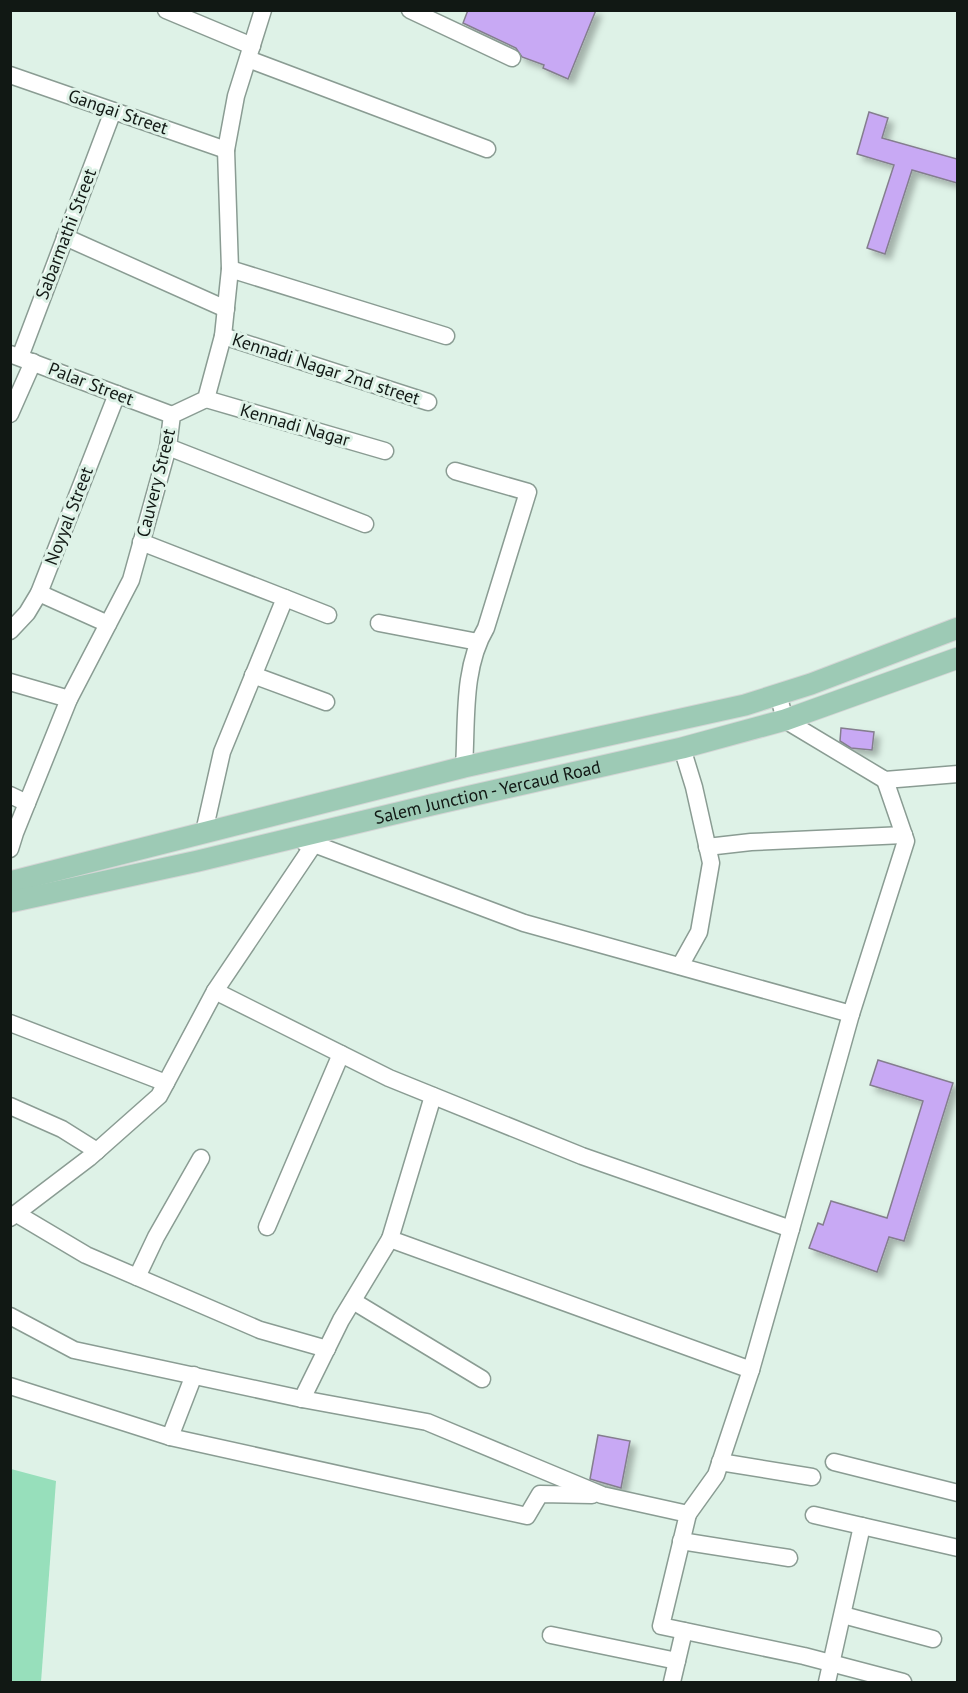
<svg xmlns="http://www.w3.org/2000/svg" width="968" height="1693" viewBox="0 0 968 1693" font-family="'PT Sans',sans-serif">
<defs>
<filter id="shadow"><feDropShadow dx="5.5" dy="5.5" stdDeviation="3" flood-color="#0004"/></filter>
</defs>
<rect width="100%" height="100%" fill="#def2e7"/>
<polygon fill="#97dfbb" points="11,1469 56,1481 41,1682 11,1682"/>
<g fill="#c8a9f4" stroke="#847e8e" stroke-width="1.5" filter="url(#shadow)">
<polygon points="468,10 596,10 568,79 543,68 544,65 522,57 516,48 463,23"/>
<polygon points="869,112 888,118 882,138 957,159 957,183 912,170 885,254 867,248 894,165 857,154"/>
<polygon points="841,728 874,732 872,750 851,748 840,741"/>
<polygon points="878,1060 953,1083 904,1241 889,1237 877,1272 809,1248 818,1223 823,1225 831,1201 887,1218 923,1101 870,1085"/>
<polygon points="598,1435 630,1441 621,1488 590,1479"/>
</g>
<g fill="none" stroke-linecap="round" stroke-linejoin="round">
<g stroke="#8a9c93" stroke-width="19">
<g id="minor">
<polyline points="166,10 252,46"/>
<polyline points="410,10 512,58"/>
<polyline points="248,59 487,149"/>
<polyline points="10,75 226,150"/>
<polyline points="65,237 226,309"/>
<polyline points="230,269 446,336"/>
<polyline points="223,336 428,402"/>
<polyline points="10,354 172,415"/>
<polyline points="20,357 113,111"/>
<polyline points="206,399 385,451"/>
<polyline points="10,414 33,362"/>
<polyline points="168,447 365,524"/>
<path d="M455,471L528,492L486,628C462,668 467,722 464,767"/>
<polyline points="141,542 285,598 222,752 204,832"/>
<polyline points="39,593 108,624"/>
<polyline points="285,598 328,615"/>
<polyline points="379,623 478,642"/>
<polyline points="10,631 27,613 39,593 117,394"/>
<polyline points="253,675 326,702"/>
<polyline points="10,682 69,699"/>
<polyline points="778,694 785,720 885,780 958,774"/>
<polyline points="10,795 27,803"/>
<polyline points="305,843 314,844 524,923 851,1014 906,841 885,780"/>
<polyline points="314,844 215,991 389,1078 582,1156 791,1229 851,1014"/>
<polyline points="707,847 751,842 904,835"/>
<polyline points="10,849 15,833 69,699 131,580 168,447 172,415 206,399 223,336 230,269 226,150 236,96 263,10"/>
<polyline points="680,966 699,932 711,863 694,787 682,748"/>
<polyline points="10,1023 166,1083"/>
<polyline points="433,1096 390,1239 751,1370 791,1229"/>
<polyline points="10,1106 62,1129 97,1151"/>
<polyline points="17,1214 86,1255 260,1330 327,1349"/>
<polyline points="10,1218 89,1158 159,1096 215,991"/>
<polyline points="267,1227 341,1054"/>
<polyline points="137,1277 156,1237 201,1158"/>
<polyline points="353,1301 482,1379"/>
<polyline points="10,1316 74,1350 302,1399 427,1422 602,1495 688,1514 661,1626 804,1656 903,1682"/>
<polyline points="10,1386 170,1437 527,1516 540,1494 592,1495"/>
<polyline points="302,1399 341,1320 390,1239"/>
<polyline points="170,1437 194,1375"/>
<polyline points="720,1462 812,1477"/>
<polyline points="834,1462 958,1493"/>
<polyline points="688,1514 716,1475 751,1370"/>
<polyline points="814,1515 958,1548"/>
<polyline points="681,1541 789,1558"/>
<polyline points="843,1615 933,1639"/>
<polyline points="551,1635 677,1661"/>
<polyline points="672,1682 684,1631"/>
<polyline points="827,1682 862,1526"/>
</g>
</g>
<g stroke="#d4d5d5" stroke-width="23">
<g id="major">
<polyline points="10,882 464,767 745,705 811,684 958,628"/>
<path id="s1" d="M10,902L198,861L431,805L682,748L785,720L958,658"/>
</g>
</g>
<use href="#minor" stroke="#fff" stroke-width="16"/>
<use href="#major" stroke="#9dcab5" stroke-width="21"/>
</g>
<g text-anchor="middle" stroke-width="6" stroke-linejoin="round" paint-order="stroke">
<g font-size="18" fill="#111814" stroke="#def2e7">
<text transform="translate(118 112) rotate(19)" y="6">Gangai Street</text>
<text transform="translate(66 234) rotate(-69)" y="6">Sabarmathi Street</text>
<text transform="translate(326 369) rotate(18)" y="6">Kennadi Nagar 2nd street</text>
<text transform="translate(91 384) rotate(21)" y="6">Palar Street</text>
<text transform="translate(295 425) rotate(16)" y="6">Kennadi Nagar</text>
<text transform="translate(156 483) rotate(-76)" y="6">Cauvery Street</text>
<text transform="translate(69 516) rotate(-69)" y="6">Noyyal Street</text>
<text dy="6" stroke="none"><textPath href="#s1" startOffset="490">Salem Junction - Yercaud Road</textPath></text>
</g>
</g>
<rect width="968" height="1693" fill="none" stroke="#111814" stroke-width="24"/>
</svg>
